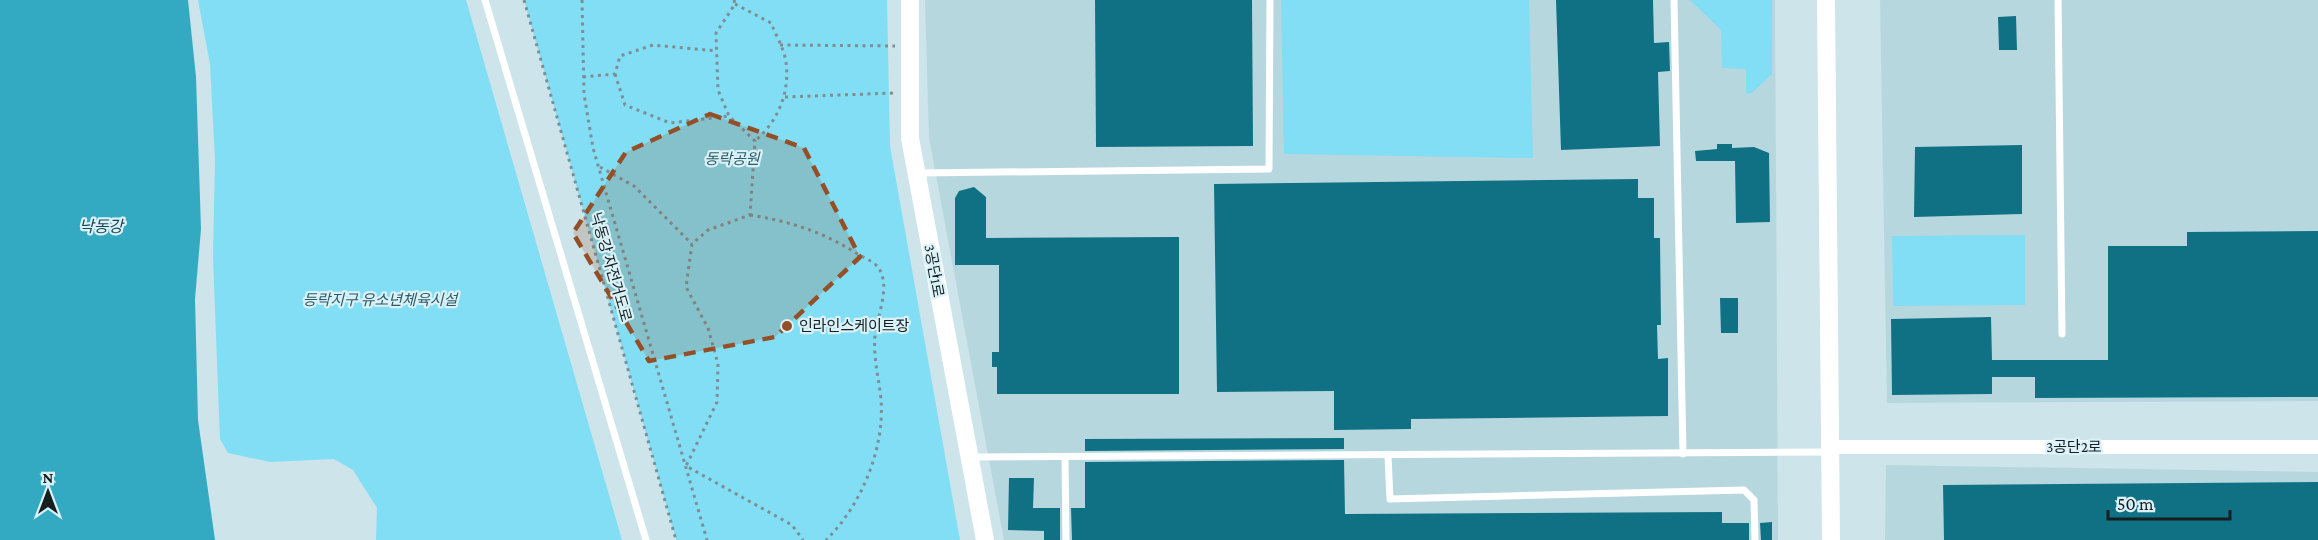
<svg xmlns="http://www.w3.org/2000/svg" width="2318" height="540" viewBox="0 0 2318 540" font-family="'Crimson Pro','Noto Sans KR',serif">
<rect width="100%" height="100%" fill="#cce4ea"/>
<g fill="#b7d7df">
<polygon points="925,0 1775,0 1778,540 1004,540 929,138"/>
<polygon points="1880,0 2318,0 2318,401 1887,403"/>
<polygon points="1886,465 2318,472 2318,540 1885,540"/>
</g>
<g fill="#81def4">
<polygon points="198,0 466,0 622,540 376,540 377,508 353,470 334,459 270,462 228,453 220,439 213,258 215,160 210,64"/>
<polygon points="524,0 887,0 890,146 960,540 676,540"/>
<polygon points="1281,0 1529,0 1533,158 1284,154"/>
<polygon points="1690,0 1772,0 1772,74 1752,93 1746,94 1746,69 1722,68 1721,30"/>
<polygon points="2025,235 2025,305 1893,306 1892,236"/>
</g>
<polygon fill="#34aac2" points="0,0 188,0 196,77 201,229 195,299 198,420 215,540 0,540"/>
<g fill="#117184">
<polygon points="1095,0 1252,0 1253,146 1096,147"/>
<polygon points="1556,0 1653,0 1654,43 1669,42 1670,71 1658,72 1660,146 1561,150"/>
<polygon points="2016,16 2017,50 1999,50 1998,17"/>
<polygon points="1717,144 1732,144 1732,148 1754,147 1769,153 1770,222 1736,223 1735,161 1696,161 1695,151 1717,149"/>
<polygon points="2022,145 2022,214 1914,217 1915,147"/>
<polygon points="1638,179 1638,198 1654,198 1654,238 1660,238 1661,325 1657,325 1658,359 1668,358 1668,416 1411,419 1411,429 1334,430 1334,391 1217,392 1214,184"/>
<polygon points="974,187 986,197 986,238 1179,237 1179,394 997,394 997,367 992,367 992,352 999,352 999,265 955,265 955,198 959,191"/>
<polygon points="2318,231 2318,397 2035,398 2035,377 1992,377 1992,394 1892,395 1891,319 1991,317 1992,360 2108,360 2108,246 2187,246 2187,232"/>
<polygon points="1720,298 1738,298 1738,333 1721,333"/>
<polygon points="1344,438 1344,449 1085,451 1085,439"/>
<polygon points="1344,460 1345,514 1722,512 1722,523 1749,523 1749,540 1072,540 1071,508 1085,508 1085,462"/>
<polygon points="1009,478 1034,478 1033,508 1060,508 1060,540 1044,540 1044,531 1008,530"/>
<polygon points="2318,482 2318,540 1944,540 1943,485"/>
<polygon points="1772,522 1772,540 1761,540 1760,523"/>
</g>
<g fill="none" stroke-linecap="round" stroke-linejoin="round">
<g stroke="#7e8f94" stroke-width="3" stroke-dasharray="3 4.5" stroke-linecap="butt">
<polyline points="524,0 676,540"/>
<polyline points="582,0 584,94 593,148 707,540"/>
<polyline points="734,0 735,4 716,33 718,90 729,116 755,141 750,215 708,230 692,244 686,287 708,328 718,364 717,402 686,466 792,525 803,540"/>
<path d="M735,4L771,23C776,35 784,49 786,62C790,93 778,121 755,141"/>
<polyline points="780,45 895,46"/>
<polyline points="615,74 625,105 670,123 729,116"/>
<polyline points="583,77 615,74 620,56 653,45 717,51"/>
<polyline points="785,97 894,93"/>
<polyline points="600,167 634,186 692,244"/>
<path d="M750,215C789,221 823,232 856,253C862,257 871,260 876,265C893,283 877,315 875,336C873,358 879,378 881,400C885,448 861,506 826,540"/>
</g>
<g stroke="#fff" stroke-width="7">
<polyline points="485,0 646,540"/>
<polyline points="1674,0 1683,454"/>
<polyline points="2058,0 2062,334"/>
<polyline points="919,173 1269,169 1270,0"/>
<polyline points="1388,456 1390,499 1744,490 1754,500 1755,540"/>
<polyline points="971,457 1830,452"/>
<polyline points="1065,458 1066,540"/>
</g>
<polyline stroke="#fff" stroke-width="14" points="1830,447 2318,447"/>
<g stroke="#fff" stroke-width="18">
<polyline points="910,0 910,138 985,540"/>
<polyline points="1826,0 1831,540"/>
</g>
</g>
<path fill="#954f26" fill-opacity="0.2" stroke="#954f26" stroke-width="4.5" stroke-dasharray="12 8" stroke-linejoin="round" d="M710,114L804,148L860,257L775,337L649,361L573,233L626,152Z"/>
<circle fill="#954f26" stroke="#d9f1f7" stroke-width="2" cx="787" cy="326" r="6"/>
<g text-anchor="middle" stroke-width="4.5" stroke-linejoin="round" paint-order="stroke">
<g font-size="15" font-style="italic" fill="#2c5c67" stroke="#d9f1f7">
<text x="732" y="164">동락공원</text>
<text x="380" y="305">등락지구 유소년체육시설</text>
</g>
<g font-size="15" fill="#151e20" stroke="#d9f1f7">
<text transform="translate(611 267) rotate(74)" y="5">낙동강 자전거도로</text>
<text transform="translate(934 271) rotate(80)" y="5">3공단1로</text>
<text x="2074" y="452">3공단2로</text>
</g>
<g font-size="15" fill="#151e20" stroke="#d9f1f7" text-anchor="start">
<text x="799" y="331">인라인스케이트장</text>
</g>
<g font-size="16" font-style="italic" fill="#174954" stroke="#d9f1f7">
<text x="101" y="232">낙동강</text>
</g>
</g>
<g transform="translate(48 492)" stroke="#d9f1f7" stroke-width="4.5" paint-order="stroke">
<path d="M0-4.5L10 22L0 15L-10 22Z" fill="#151e20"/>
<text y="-9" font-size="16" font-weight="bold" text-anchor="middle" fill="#151e20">N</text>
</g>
<path d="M2108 510v9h122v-9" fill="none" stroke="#151e20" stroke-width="3"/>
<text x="2117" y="510" font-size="18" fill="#151e20" stroke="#d9f1f7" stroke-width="4.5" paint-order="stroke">50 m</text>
</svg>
